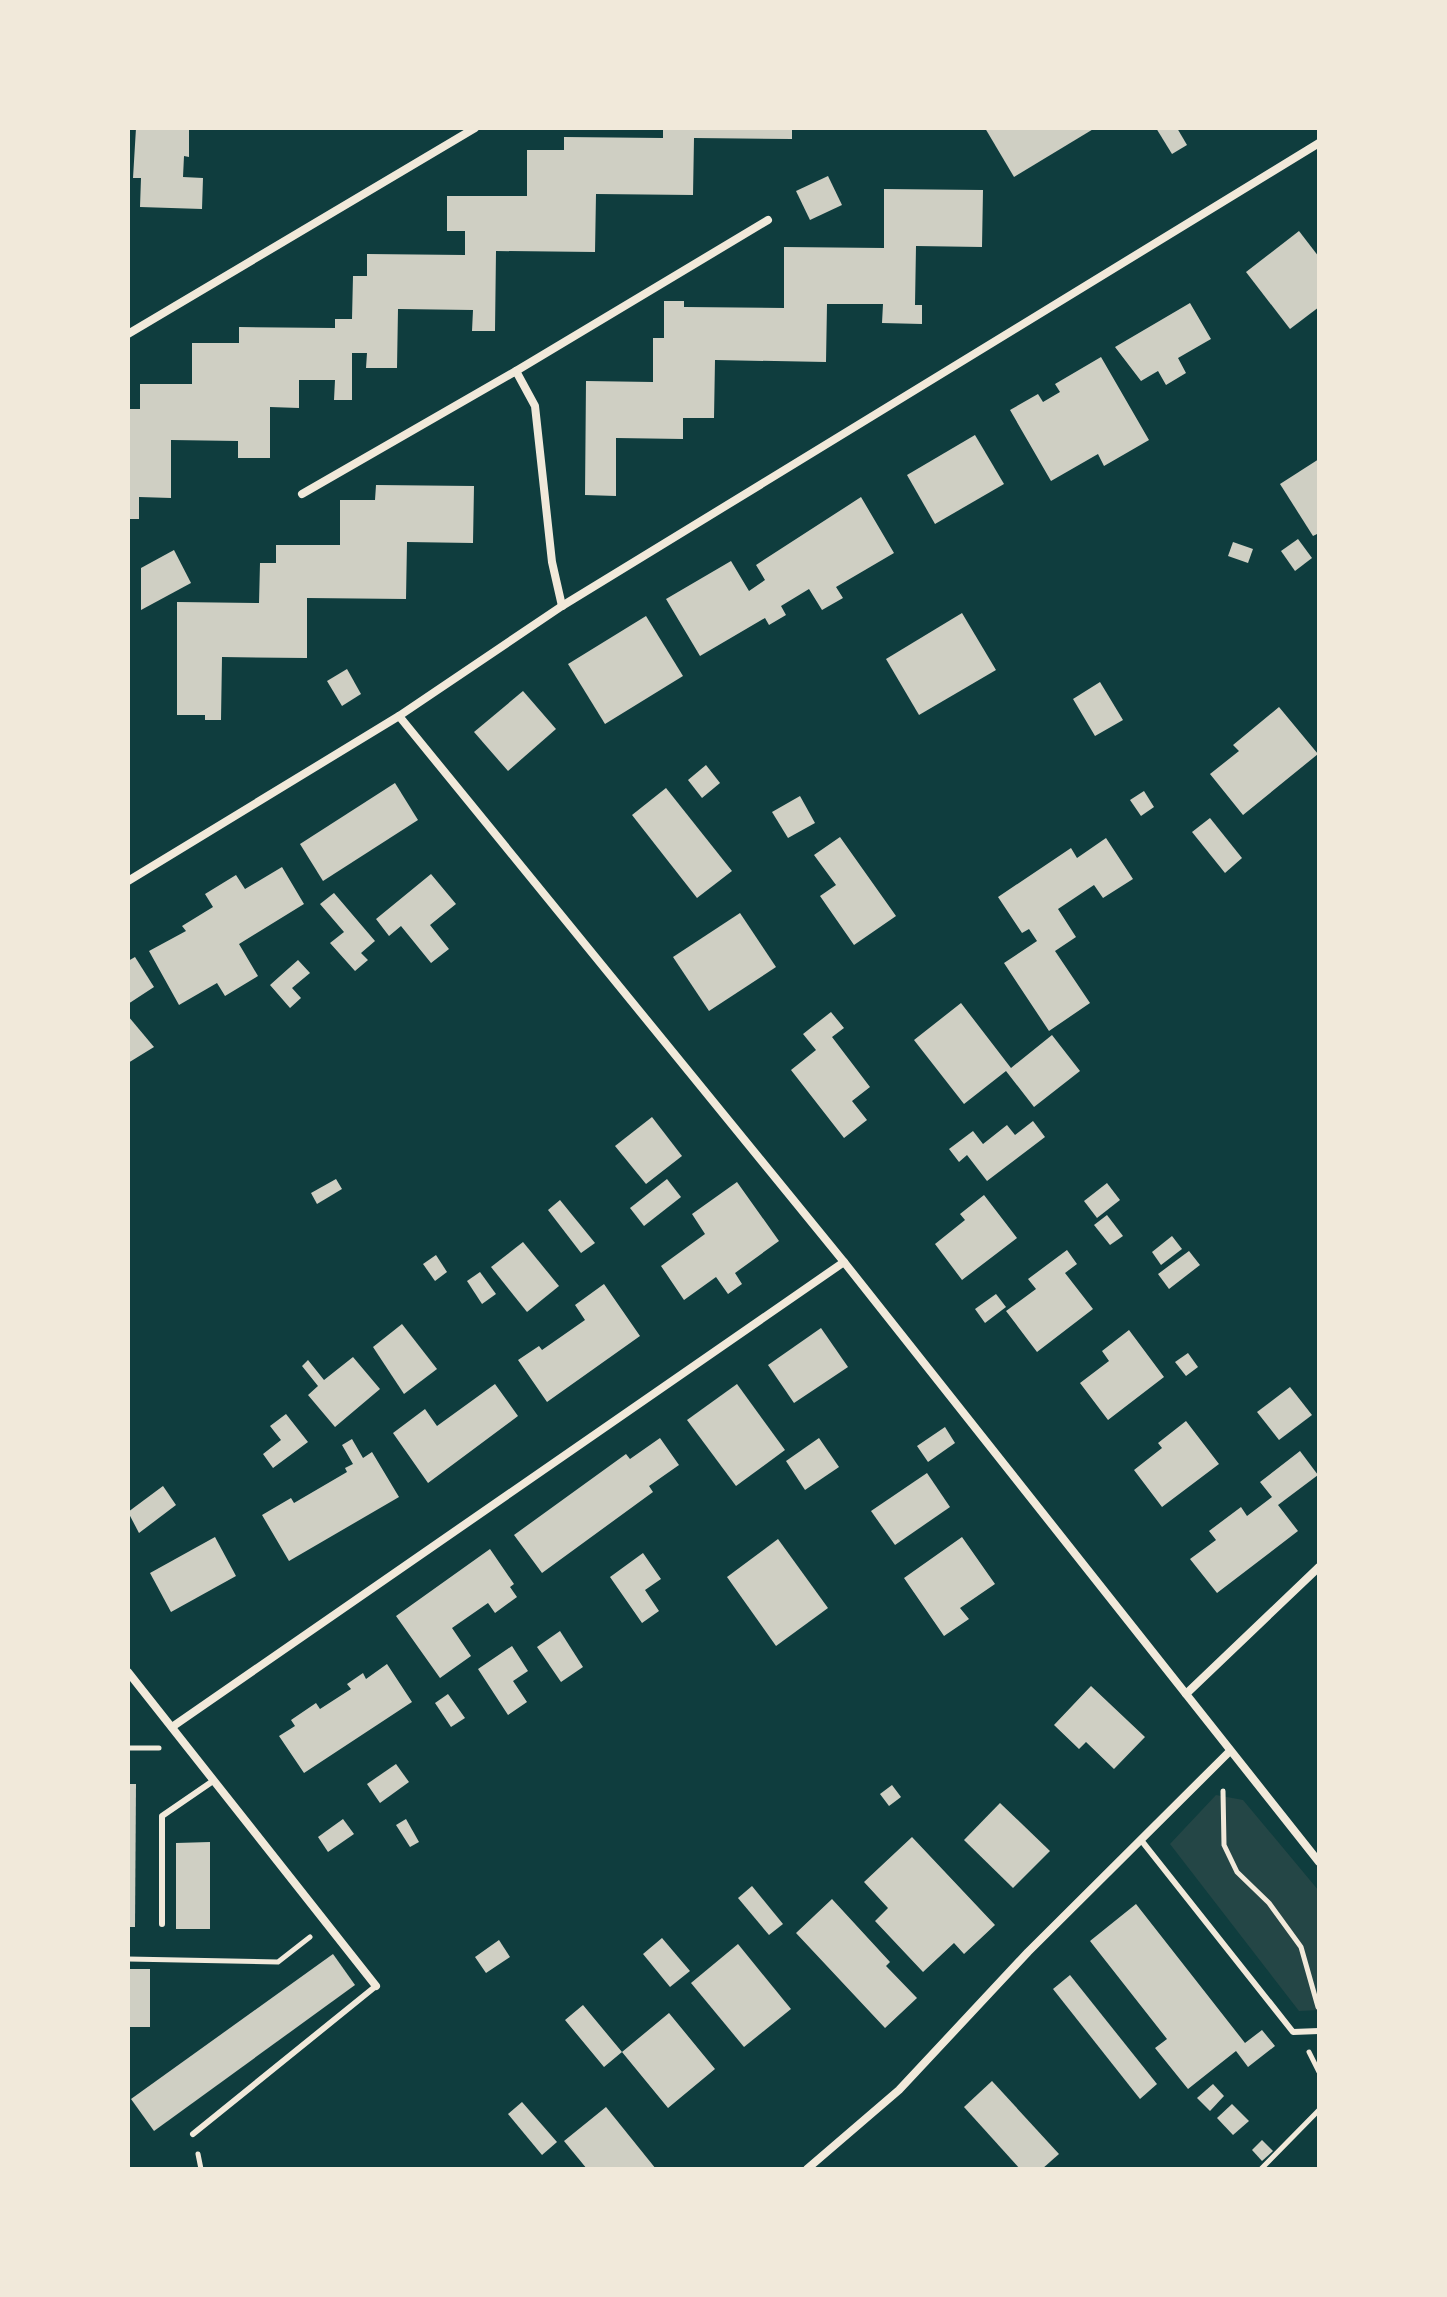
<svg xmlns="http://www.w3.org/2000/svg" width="1447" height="2297" viewBox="0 0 1447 2297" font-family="'Times New Roman',serif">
<rect width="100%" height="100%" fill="#0f3d3e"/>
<polygon fill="#244646" points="1216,1795 1243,1800 1319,1891 1319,2010 1299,2011 1170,1844"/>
<g fill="#cfcfc3">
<polygon points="136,128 189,128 189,157 184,156 183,177 203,178 202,209 140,207 141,178 133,178"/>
<polygon points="663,128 792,128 792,139 694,138 693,195 596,194 595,252 496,251 495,331 472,331 473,310 398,309 397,368 366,368 367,353 352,353 352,400 334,400 335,380 299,380 299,408 270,407 270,458 238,458 238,441 171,440 171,498 139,497 139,519 128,519 128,409 140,409 140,384 192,384 192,343 239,343 239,327 335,328 335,319 352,319 353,276 367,276 367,254 465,255 465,231 447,231 447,196 527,196 527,150 564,150 564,137 663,138"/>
<polygon points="985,128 1095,128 1014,177"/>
<polygon points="1156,128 1177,128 1187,145 1172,154"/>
<polygon points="828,176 842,205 810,220 796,191"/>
<polygon points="884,189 983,190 982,247 916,246 915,305 922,305 922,324 882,323 883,304 827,304 826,362 715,360 714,418 683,418 683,439 616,438 616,496 585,495 586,381 653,382 653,338 664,338 664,301 684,301 684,307 784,308 784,247 884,248"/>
<polygon points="1299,231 1319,257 1319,307 1290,329 1246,272"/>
<polygon points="1190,303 1211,339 1178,358 1186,373 1166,385 1158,371 1141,381 1115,347"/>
<polygon points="1101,357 1149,440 1104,466 1098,454 1051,481 1010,410 1038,394 1043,402 1060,392 1055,384"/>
<polygon points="975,435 1004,484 935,524 907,475"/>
<polygon points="1319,459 1319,533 1313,536 1280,484"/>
<polygon points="376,485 474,486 473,543 407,542 406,599 307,598 307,658 222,657 221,720 205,720 205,715 177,715 177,602 259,603 260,563 276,563 276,545 340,545 340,500 375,500"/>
<polygon points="861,497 894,553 836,587 843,598 822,610 809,589 781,606 786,615 769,625 765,618 700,656 666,599 731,561 749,591 765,580 756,565"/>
<polygon points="1298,539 1312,558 1295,571 1281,551"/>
<polygon points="1233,542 1253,549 1248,563 1228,556"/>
<polygon points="174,550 191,583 141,610 141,568"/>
<polygon points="962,613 996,670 919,715 886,659"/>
<polygon points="646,616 683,676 605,724 568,664"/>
<polygon points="347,669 361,694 342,706 327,681"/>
<polygon points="1100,682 1123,720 1095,736 1073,699"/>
<polygon points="523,691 556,729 508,771 474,732"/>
<polygon points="1279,707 1318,754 1243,815 1210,774 1239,751 1233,745"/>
<polygon points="706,765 720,783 702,798 688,780"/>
<polygon points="395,783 418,820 323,881 300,844"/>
<polygon points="666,788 732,871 697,898 632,815"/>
<polygon points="1144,791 1154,807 1141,816 1130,800"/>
<polygon points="800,796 815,823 788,838 772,812"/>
<polygon points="1210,818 1242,858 1225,873 1192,832"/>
<polygon points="840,837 896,916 854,945 820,896 836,885 814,855"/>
<polygon points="1106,838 1133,879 1103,898 1094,885 1058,909 1076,937 1055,951 1090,1003 1049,1031 1004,963 1037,941 1029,929 1022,933 998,897 1071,848 1077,858"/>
<polygon points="282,867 304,904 239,944 258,976 225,996 217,983 179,1005 149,951 186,931 182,926 213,907 205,894 236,875 245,889"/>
<polygon points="431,874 456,904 430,925 449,949 431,963 401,926 389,936 376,919"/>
<polygon points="334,893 375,941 361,953 368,960 355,971 330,943 344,932 320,904"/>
<polygon points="740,913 776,967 709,1011 673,957"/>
<polygon points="135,957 154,987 128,1004 128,961"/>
<polygon points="298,960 310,973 292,988 301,998 290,1008 270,985"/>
<polygon points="961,1003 1011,1068 1052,1035 1080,1071 1034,1107 1006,1071 964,1104 914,1040"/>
<polygon points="831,1012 844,1028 832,1037 870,1087 852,1101 867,1120 844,1138 791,1070 816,1050 803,1034"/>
<polygon points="128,1016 154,1047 128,1063"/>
<polygon points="652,1117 682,1156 646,1184 615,1146"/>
<polygon points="1033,1121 1045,1137 987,1181 967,1155 959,1162 949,1149 973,1131 983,1144 1007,1125 1015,1135"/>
<polygon points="336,1179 342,1189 317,1204 311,1193"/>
<polygon points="667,1179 681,1197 644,1226 630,1208"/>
<polygon points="737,1182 779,1241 735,1273 742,1284 728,1294 716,1277 684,1300 661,1266 705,1234 692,1214"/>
<polygon points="1107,1183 1120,1200 1097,1218 1084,1201"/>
<polygon points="984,1195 1017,1238 962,1280 935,1244 965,1220 960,1214"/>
<polygon points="560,1200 595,1243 581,1253 548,1210"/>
<polygon points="1107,1215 1123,1236 1110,1245 1094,1225"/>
<polygon points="1172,1236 1182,1249 1161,1265 1152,1252"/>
<polygon points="523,1242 559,1286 527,1312 491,1267"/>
<polygon points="1067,1250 1077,1264 1065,1273 1093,1309 1037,1352 1006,1311 1036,1289 1028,1279"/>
<polygon points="1189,1251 1200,1265 1169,1289 1158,1274"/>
<polygon points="436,1255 447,1272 435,1281 423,1264"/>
<polygon points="480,1272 496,1294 482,1304 467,1281"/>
<polygon points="604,1284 640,1336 547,1402 518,1360 539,1346 542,1350 585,1320 575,1305"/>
<polygon points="996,1294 1006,1307 985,1323 975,1309"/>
<polygon points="402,1324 437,1369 404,1394 373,1347"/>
<polygon points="821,1328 848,1367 794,1403 768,1365"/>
<polygon points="1129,1330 1164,1377 1108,1420 1080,1383 1109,1361 1102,1351"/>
<polygon points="1188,1353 1198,1367 1186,1376 1175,1362"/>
<polygon points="353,1357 380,1389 335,1427 308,1395 318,1386 302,1366 308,1360 324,1380"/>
<polygon points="495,1384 518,1416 428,1483 393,1433 425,1409 437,1426"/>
<polygon points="737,1384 785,1450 736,1486 687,1420"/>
<polygon points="1290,1387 1312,1415 1279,1440 1257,1412"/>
<polygon points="286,1414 308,1442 273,1468 263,1454 281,1440 270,1426"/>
<polygon points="1186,1421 1219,1464 1162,1507 1134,1470 1162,1448 1158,1443"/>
<polygon points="945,1427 955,1443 928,1462 917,1446"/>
<polygon points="660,1438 679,1465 649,1486 653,1492 542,1573 514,1535 626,1454 630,1459"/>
<polygon points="819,1438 839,1467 805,1490 786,1461"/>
<polygon points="352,1439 363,1458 372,1452 399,1497 289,1561 262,1515 291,1498 294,1503 347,1472 345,1468 353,1464 342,1445"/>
<polygon points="1300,1451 1318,1475 1278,1505 1298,1531 1217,1593 1190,1559 1216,1540 1209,1531 1241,1507 1247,1516 1272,1497 1260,1482"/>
<polygon points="927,1473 950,1507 895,1545 871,1511"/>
<polygon points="163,1486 176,1505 139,1533 128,1512"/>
<polygon points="215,1537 236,1576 171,1612 150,1573"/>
<polygon points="962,1537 995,1584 960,1608 969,1619 944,1636 904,1578"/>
<polygon points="778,1539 828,1608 776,1646 727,1577"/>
<polygon points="490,1549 514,1584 510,1587 517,1597 495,1613 488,1603 452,1628 471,1656 440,1678 396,1616"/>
<polygon points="643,1553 661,1579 645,1590 659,1611 642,1623 610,1577"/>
<polygon points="560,1631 583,1667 561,1682 537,1647"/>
<polygon points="512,1646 528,1671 513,1681 527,1702 508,1715 478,1669"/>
<polygon points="387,1664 412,1702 304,1773 279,1736 295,1726 291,1720 316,1703 320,1709 351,1689 347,1684 363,1673 366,1679"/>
<polygon points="1091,1686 1145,1737 1114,1769 1086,1742 1079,1749 1054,1725"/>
<polygon points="448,1694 465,1718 451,1727 435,1703"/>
<polygon points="396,1764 409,1782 380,1803 367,1784"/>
<polygon points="128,1784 136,1784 135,1927 128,1927"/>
<polygon points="892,1785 901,1797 889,1806 880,1794"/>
<polygon points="1000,1803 1050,1851 1013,1888 964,1840"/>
<polygon points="343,1819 354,1834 328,1852 318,1837"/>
<polygon points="406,1819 419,1842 410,1847 396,1825"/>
<polygon points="912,1837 995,1925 964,1954 954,1943 923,1972 875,1921 888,1908 864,1882"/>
<polygon points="210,1842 210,1929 176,1929 176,1843"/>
<polygon points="752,1886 783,1924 769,1935 738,1898"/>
<polygon points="832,1899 890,1962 886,1966 917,1998 885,2028 796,1933"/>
<polygon points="1136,1904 1245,2043 1262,2030 1275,2046 1248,2067 1236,2051 1188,2089 1155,2048 1167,2039 1090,1941"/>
<polygon points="662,1938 690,1971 670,1987 643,1954"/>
<polygon points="499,1940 510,1957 486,1973 475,1957"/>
<polygon points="738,1944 791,2009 744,2047 691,1983"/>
<polygon points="333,1954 355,1985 154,2131 131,2099"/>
<rect x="128" y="1969" width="22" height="58"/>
<polygon points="1070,1975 1157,2084 1140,2099 1053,1989"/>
<polygon points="583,2005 622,2052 669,2013 715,2069 668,2108 622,2052 604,2067 565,2020"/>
<polygon points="992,2081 1059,2154 1042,2169 1020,2169 964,2107"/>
<polygon points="1213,2084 1224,2096 1210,2111 1197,2098"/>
<polygon points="522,2102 557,2142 542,2155 508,2114"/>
<polygon points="1232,2104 1249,2121 1233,2135 1217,2118"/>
<polygon points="606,2107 656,2169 587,2169 564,2141"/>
<polygon points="1262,2140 1273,2151 1262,2161 1252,2150"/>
</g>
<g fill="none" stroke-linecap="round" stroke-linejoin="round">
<g stroke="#f1e9da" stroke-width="5">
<polyline points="128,1748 159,1748"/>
<polyline points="1223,1791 1224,1845 1237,1872 1269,1903 1301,1947 1318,2007"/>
<polyline points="128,1959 278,1962 310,1937"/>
<polyline points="1309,2052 1319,2072"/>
<polyline points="198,2154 201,2169"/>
<polyline points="1261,2169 1319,2110"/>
</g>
<g stroke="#f1e9da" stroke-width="6">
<polyline points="1141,1840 1293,2032 1319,2031"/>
<polyline points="162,1924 162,1816 213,1781"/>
<polyline points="193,2134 376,1986"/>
</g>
<g stroke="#f1e9da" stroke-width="8">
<polyline points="128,334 475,128"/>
<polyline points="516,371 768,220"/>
<polyline points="302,494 516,371 535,406 552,562 562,606"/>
<polyline points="399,716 844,1262 1319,1862"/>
<polyline points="128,881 399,716 562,606 1319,143"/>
<polyline points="128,1672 376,1986"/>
<polyline points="1186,1694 1319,1567"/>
<polyline points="172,1727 844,1262"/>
<polyline points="807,2169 899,2090 1028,1952 1230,1751"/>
</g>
</g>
<rect width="1447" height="2297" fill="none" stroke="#f1e9da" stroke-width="260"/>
</svg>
